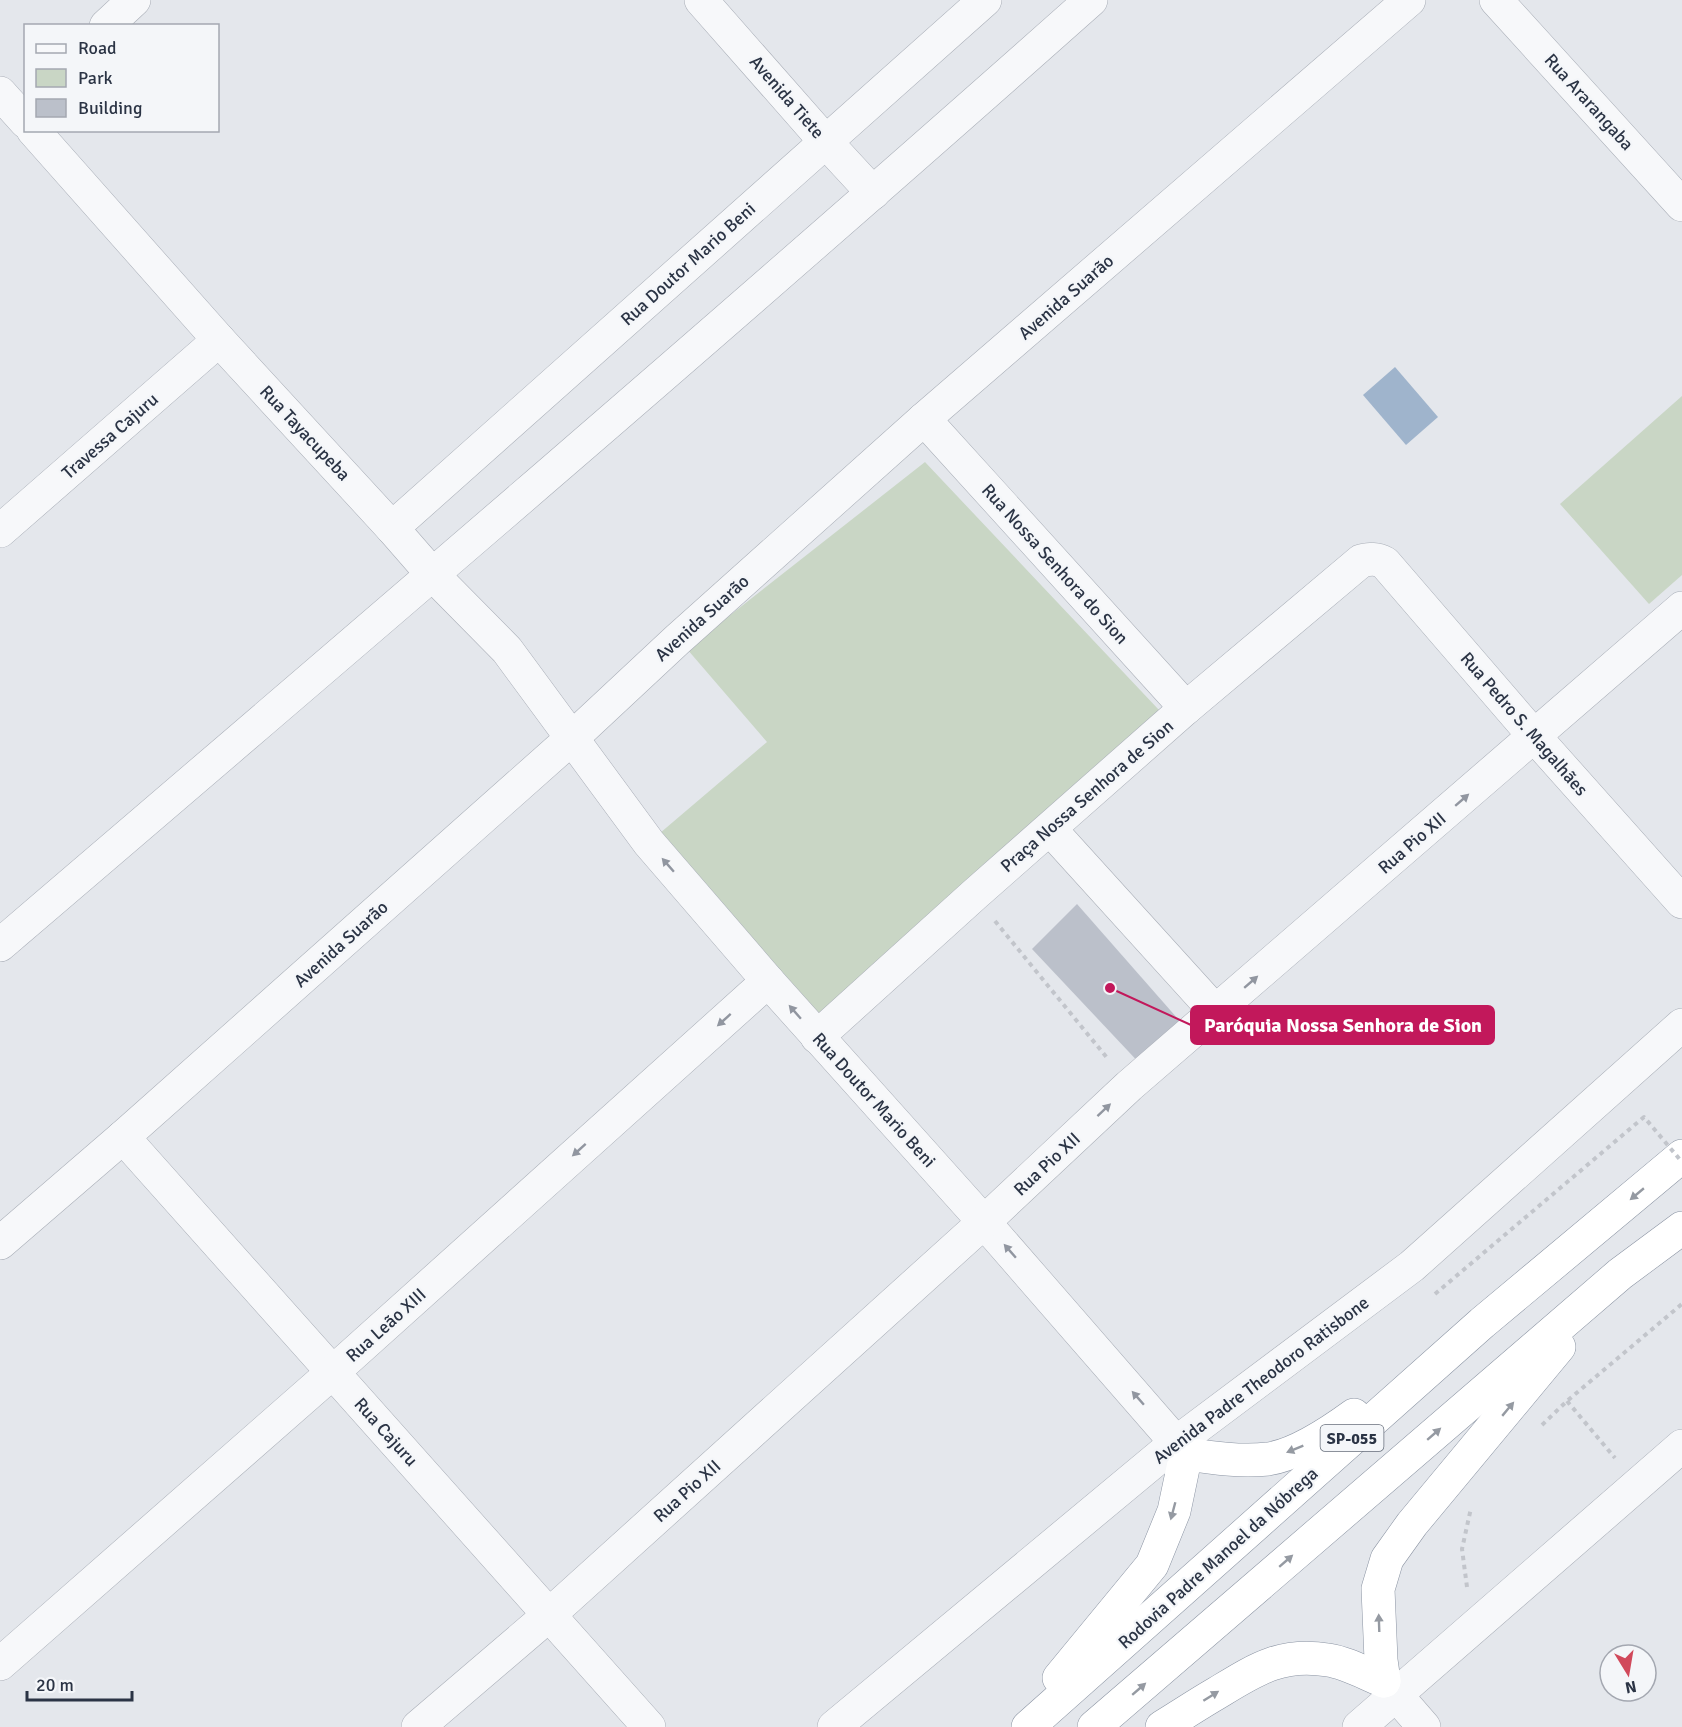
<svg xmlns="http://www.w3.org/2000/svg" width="1682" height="1727" viewBox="0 0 1682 1727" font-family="Signika,sans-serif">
<rect width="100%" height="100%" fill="#e4e7ec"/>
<g fill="#c9d6c5">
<polygon points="1682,396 1682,575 1649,604 1560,504"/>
<polygon points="925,462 1159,710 820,1028 653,839 767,742 687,649"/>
</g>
<polygon fill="#9fb4cc" points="1395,367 1438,417 1406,445 1363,395"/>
<polygon fill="#bbc0ca" points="1077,904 1185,1027 1144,1068 1032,949"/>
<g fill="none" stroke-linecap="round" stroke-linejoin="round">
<g stroke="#a9aeb7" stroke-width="34">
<g id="minor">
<polyline points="701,0 825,141 873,193"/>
<polyline points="1496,0 1682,205"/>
<polyline points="106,26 134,0"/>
<polyline points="0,93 26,122"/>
<polyline points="33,130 219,340 392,528 433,575 507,650 649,843 768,981 984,1222 1186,1454"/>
<polyline points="924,419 1186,708"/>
<polyline points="392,528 985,0"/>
<polyline points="0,531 219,340"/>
<polyline points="1050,829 1216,1012"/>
<path d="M0,945C366,632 731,320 1091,0"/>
<path d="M817,1037L974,895L1186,708L1361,561C1371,559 1376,558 1385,563L1535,737L1682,902"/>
<polyline points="123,1137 649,1727"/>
<polyline points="0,1243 123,1137 572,738 677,640 924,419 1409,0"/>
<polyline points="0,1664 333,1372 768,981"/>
<polyline points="1384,1681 1424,1727"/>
<polyline points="418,1727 549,1615 984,1222 1129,1086 1682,608"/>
<polyline points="834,1727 1177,1442 1412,1266 1682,1025"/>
<polyline points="1359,1727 1682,1446"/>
</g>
</g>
<g stroke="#8b94a3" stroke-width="34">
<g id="highway">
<path d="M1059,1678L1152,1565L1174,1511L1186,1454C1213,1458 1241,1462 1268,1459C1296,1455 1332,1431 1354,1415"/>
<polyline points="1384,1681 1381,1660 1378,1589 1387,1559 1412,1524 1559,1347"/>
<polyline points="1028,1727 1482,1323 1682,1156"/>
<polyline points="1094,1727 1620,1274 1682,1228"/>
<path d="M1162,1727C1180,1716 1198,1704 1217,1693C1255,1670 1281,1652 1328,1660C1348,1663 1366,1674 1384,1681"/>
</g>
</g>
<g stroke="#c2c5cb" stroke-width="4" stroke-dasharray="4.5 4.5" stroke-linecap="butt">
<polyline points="995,921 1108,1059"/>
<polyline points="1567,1401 1615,1458"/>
<polyline points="1542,1425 1567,1401 1682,1304"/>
<polyline points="1467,1587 1462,1549 1471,1508"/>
</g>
<use href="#minor" stroke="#f7f8fa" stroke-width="33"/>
<use href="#highway" stroke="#fff" stroke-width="33"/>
<polyline stroke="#c2c5cb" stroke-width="4" stroke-dasharray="4.5 4.5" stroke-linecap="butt" points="1435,1294 1644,1117 1682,1162"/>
</g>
<defs><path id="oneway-solid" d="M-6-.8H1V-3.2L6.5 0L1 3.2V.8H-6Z" transform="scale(1.5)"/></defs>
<g fill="#9196a0">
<use href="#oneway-solid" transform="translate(1462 800) rotate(-41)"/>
<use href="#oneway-solid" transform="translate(668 865) rotate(-131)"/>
<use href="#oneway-solid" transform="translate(1251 982) rotate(-41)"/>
<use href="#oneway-solid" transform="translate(795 1012) rotate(-131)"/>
<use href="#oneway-solid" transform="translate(724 1020) rotate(138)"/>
<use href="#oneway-solid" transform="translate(1104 1110) rotate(-43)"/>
<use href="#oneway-solid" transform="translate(579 1150) rotate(138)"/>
<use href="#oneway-solid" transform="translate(1010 1251) rotate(-131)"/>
<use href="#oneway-solid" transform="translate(1138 1398) rotate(-131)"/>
</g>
<g fill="#959aa2">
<use href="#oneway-solid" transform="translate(1637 1194) rotate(140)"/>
<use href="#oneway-solid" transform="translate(1508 1409) rotate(-50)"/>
<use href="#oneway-solid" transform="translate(1434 1434) rotate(-41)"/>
<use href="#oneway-solid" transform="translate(1295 1449) rotate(158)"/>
<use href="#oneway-solid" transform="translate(1173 1511) rotate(105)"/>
<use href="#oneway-solid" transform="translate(1286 1561) rotate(-41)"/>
<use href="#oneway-solid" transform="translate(1379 1623) rotate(-92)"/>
<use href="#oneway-solid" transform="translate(1139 1689) rotate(-41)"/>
<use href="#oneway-solid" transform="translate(1211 1696) rotate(-32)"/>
</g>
<g text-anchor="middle" stroke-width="4.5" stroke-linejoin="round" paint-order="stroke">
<rect fill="#f4f6f9" stroke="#676e7b" stroke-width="1.5" x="1320.5" y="1425" width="63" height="26" rx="4.5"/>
<g font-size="16" font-weight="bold" fill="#2b3445">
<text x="1352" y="1444">SP-055</text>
</g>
<g font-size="18" fill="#2b3445" stroke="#f4f6f9">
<text transform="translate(787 97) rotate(49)" y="6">Avenida Tiete</text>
<text transform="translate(1589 102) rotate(48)" y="6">Rua Ararangaba</text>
<text transform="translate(688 264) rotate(-42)" y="6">Rua Doutor Mario Beni</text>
<text transform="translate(1066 297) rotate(-41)" y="6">Avenida Suarão</text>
<text transform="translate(305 433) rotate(47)" y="6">Rua Tayacupeba</text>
<text transform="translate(110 436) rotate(-41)" y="6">Travessa Cajuru</text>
<text transform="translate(1055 564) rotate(48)" y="6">Rua Nossa Senhora do Sion</text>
<text transform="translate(702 618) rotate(-42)" y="6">Avenida Suarão</text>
<text transform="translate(1524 724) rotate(49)" y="6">Rua Pedro S. Magalhães</text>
<text transform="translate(1087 796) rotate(-41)" y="6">Praça Nossa Senhora de Sion</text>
<text transform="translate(1412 843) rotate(-41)" y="6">Rua Pio XII</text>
<text transform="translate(341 944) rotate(-42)" y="6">Avenida Suarão</text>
<text transform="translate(874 1100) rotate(48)" y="6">Rua Doutor Mario Beni</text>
<text transform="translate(1047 1164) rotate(-43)" y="6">Rua Pio XII</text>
<text transform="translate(386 1325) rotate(-42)" y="6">Rua Leão XIII</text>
<text transform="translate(1261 1380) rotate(-37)" y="6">Avenida Padre Theodoro Ratisbone</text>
<text transform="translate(386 1432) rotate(48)" y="6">Rua Cajuru</text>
<text transform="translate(687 1491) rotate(-42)" y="6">Rua Pio XII</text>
<text transform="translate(1218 1558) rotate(-42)" y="6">Rodovia Padre Manoel da Nóbrega</text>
</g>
</g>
<path fill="none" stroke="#c2185b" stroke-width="2" d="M1110 988L1191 1025"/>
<circle fill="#c2185b" stroke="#f4f6f9" stroke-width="2" cx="1110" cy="988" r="6"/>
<rect fill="#c2185b" stroke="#c2185b" stroke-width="2" x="1191" y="1006" width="303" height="38" rx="6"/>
<g font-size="20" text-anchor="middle" font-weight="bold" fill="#fff">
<text x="1343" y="1032">Paróquia Nossa Senhora de Sion</text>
</g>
<rect x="24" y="24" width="195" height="108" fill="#f4f6f9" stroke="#a4a8b1" stroke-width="1.5"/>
<rect x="36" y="44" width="30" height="9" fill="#f7f8fa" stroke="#a4a8b1" stroke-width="1.5"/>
<text x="78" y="54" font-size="18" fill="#2b3445">Road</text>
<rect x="36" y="69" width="30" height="18" fill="#c9d6c5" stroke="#a4a8b1" stroke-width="1.5"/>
<text x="78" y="84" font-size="18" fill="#2b3445">Park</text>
<rect x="36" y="99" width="30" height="18" fill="#bbc0ca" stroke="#a4a8b1" stroke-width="1.5"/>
<text x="78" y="114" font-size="18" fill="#2b3445">Building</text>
<g transform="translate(1628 1673) rotate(169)"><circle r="28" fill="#f4f6f9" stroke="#a4a8b1" stroke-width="1.5"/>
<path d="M0-4.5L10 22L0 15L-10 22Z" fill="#d1495b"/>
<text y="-9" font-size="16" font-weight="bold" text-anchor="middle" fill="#2b3445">N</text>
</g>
<path d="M27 1691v9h105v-9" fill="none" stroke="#2b3445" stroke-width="3"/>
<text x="36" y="1691" font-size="18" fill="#2b3445" stroke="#f4f6f9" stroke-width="4.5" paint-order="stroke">20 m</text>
</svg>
